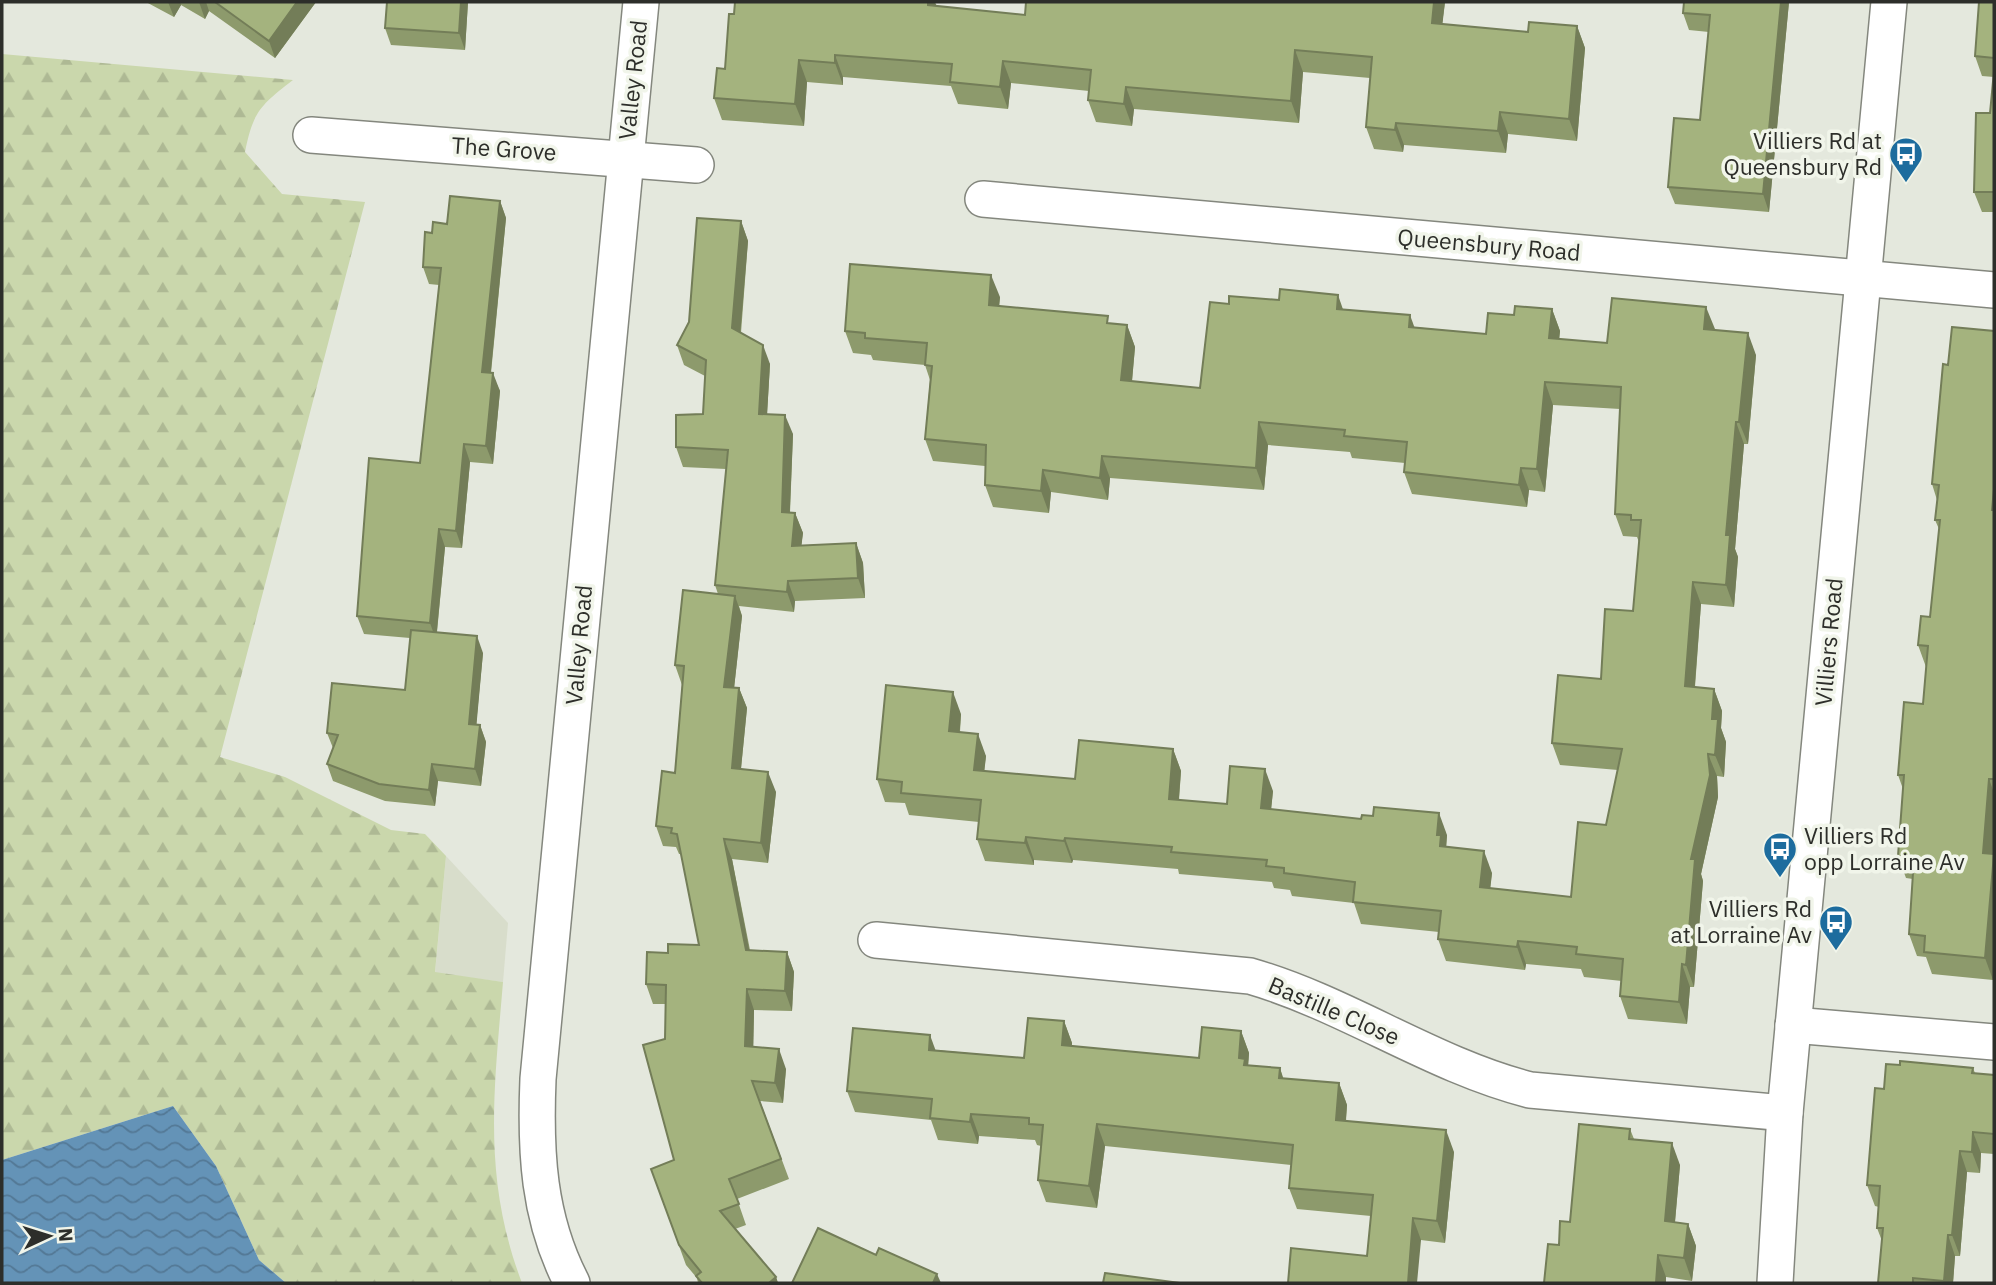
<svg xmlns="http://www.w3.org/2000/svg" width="1996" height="1285" viewBox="0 0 1996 1285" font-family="'IBM Plex Sans',sans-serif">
<defs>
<pattern id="forest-firs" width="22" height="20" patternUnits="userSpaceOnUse" patternTransform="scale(1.75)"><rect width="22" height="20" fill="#cad7ac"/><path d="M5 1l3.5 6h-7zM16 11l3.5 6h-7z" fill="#aeb994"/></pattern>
<pattern id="water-waves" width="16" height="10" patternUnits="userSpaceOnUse" patternTransform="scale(1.75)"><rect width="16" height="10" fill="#6493b7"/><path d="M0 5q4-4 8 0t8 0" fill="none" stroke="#537895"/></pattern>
</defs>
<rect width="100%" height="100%" fill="#e4e8dd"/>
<polygon fill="#d8ddcb" points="446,856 508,923 503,982 435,973"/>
<path fill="url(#forest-firs)" d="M2,54L293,80C261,105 253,111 245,152L282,194L365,202L220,757L285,777L391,830L425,834L446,856L435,972L503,982C494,1091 482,1178 522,1283H286L259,1260L216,1166L173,1106L2,1160Z"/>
<polygon fill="url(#water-waves)" points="173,1106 216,1166 259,1260 286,1283 2,1283 2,1160"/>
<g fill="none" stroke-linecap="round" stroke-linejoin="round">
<g stroke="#84877e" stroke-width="38">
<g id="minor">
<polyline points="311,135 696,165"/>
<polyline points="983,199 1994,290"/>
<path d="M876,940L1250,976C1347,1004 1432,1065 1530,1090L1785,1113"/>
<polyline points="1793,1025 1994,1042"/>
<path d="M572,1283C538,1218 535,1151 538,1079L641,2"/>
<polyline points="1775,1283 1785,1113 1889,2"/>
</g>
</g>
<use href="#minor" stroke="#fff" stroke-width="35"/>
</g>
<g fill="#8d9a6c">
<polygon points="146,2 316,2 275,58 209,11 205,19 181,5 174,17"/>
<polygon points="468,2 465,50 391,45 385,28"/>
<polygon points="1026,2 1445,2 1442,24 1528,32 1577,26 1585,48 1577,141 1508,134 1506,153 1404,145 1403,152 1374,149 1366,127 1370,78 1303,72 1299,123 1134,109 1132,126 1096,122 1088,100 1089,91 1011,83 1008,109 958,104 951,86 843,77 843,85 807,82 804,126 722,120 714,98 725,69 734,14 937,6 1025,15"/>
<polygon points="1789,2 1769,212 1675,204 1668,187 1700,120 1709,32 1689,30 1683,13"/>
<polygon points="1994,2 1994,212 1982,212 1974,192 1990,113 1994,77 1982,76 1975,56"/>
<polygon points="500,201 506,218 491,373 500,391 493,464 470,462 462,548 445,547 437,632 483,653 476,725 480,725 486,742 481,786 438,781 435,806 385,801 333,781 327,764 333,748 327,733 405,690 410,638 364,634 357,616 420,463 439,285 429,284 423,267 432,233 447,224"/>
<polygon points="741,221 748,241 741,333 770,364 767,414 793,434 790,513 795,513 803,533 801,546 856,543 863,563 865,598 795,601 794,612 739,606 742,616 734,688 739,688 747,708 741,769 776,792 768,863 732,859 750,950 787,952 794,972 792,1011 754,1010 753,1046 786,1069 783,1103 760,1101 789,1179 737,1199 746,1225 735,1229 776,1277 778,1283 698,1283 697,1278 686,1265 651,1169 674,1160 665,1039 666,1004 653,1004 646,984 668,953 699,945 681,854 679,854 676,847 663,846 656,826 675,773 682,685 675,665 718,594 715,585 726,469 683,467 676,447 703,414 705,376 684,365 677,345"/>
<polygon points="1000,297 999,306 1111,324 1127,325 1135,347 1132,381 1200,388 1229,304 1343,309 1414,327 1486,334 1514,315 1552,309 1560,331 1559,339 1607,343 1714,330 1756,355 1748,444 1744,444 1735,549 1738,557 1734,607 1701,604 1695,687 1714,689 1722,711 1721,728 1726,742 1724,777 1717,776 1718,797 1701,874 1703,881 1694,987 1690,987 1687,1024 1628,1019 1620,996 1622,981 1584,977 1581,969 1526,964 1525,970 1446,961 1438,939 1439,932 1361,924 1354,903 1292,896 1290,890 1274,888 1272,882 1179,874 1178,869 1073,860 1072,863 1034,860 1034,865 985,861 977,839 979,822 909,815 905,803 885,802 877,779 961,714 960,732 986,756 984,771 1075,779 1173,749 1181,771 1179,800 1227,804 1273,791 1271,809 1447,835 1446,847 1492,873 1490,888 1571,897 1606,825 1618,770 1560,765 1552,743 1601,679 1633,611 1639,542 1637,537 1623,536 1615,514 1620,409 1553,405 1545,492 1529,490 1527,507 1412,494 1404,472 1405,463 1352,458 1350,452 1268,445 1264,490 1110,478 1108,500 1051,492 1049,513 993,507 985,485 985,466 933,461 925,439 930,380 925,365 873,360 871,355 853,353 845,331"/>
<polygon points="1994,331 1994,835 1993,854 1993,980 1932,974 1926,957 1917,956 1909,934 1913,879 1906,878 1898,856 1903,789 1898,775 1923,704 1926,667 1918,645 1930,617 1939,529 1935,520 1937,500 1932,484 1948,365"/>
<polygon points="1064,1021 1072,1043 1072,1046 1199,1058 1241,1031 1249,1053 1248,1065 1280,1068 1283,1079 1339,1083 1347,1105 1346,1121 1454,1152 1445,1243 1421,1240 1367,1256 1371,1216 1297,1209 1289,1188 1291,1165 1105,1146 1097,1208 1046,1202 1038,1180 1041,1146 1037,1145 1035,1140 979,1136 978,1144 938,1140 931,1120 855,1112 847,1091 936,1050 1024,1058"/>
<polygon points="1900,1065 1973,1068 1975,1073 1994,1075 1994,1154 1981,1153 1980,1173 1967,1172 1960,1256 1955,1256 1953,1283 1878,1283 1882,1241 1877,1228 1879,1207 1875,1206 1867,1185 1884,1089"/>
<polygon points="1630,1129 1634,1139 1680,1165 1675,1222 1688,1224 1696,1246 1692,1281 1666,1277 1666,1283 1544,1283 1559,1245 1570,1222"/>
</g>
<g fill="#737d58">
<polygon points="168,2 180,2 181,5 174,17"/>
<polygon points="199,2 206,2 209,11 205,19"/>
<polygon points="297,2 316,2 275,58 269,41"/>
<polygon points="461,2 468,2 465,50 459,33"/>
<polygon points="928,2 935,2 937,7 928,5"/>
<polygon points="1434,2 1445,2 1440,45 1432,23"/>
<polygon points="1781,2 1789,2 1769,212 1763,194"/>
<polygon points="1577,26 1585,48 1577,141 1569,119"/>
<polygon points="1295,50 1303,72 1299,123 1291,101"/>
<polygon points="835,55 843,77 843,85 835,63"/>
<polygon points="799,60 807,82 804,126 795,104"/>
<polygon points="1003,61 1011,83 1008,109 1000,87"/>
<polygon points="1126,87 1134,109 1132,126 1124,104"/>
<polygon points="1500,112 1508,134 1506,153 1498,131"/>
<polygon points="1396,123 1404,145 1403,152 1395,130"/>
<polygon points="500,201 506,218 489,390 482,372"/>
<polygon points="741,221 748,241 739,348 732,328"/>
<polygon points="991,275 1000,297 997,328 989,305"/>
<polygon points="1338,295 1346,318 1337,309"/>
<polygon points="1706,307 1715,329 1712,351 1704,329"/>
<polygon points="1552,309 1560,331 1557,360 1549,338"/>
<polygon points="1410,315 1418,337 1409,327"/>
<polygon points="1127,325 1135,347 1130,403 1121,380"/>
<polygon points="1748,333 1756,355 1748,444 1739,422"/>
<polygon points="763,345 770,364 766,433 759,414"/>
<polygon points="493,373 500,391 493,464 486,446"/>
<polygon points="1545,382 1553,405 1545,492 1537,469"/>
<polygon points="785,415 793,434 789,531 782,512"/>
<polygon points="1259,422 1268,445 1264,490 1256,468"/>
<polygon points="1736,422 1744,444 1735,549 1738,557 1734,607 1726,585 1726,535"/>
<polygon points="464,444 470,462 462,548 456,531"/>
<polygon points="1102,456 1110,478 1108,500 1100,478"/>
<polygon points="1521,468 1529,490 1527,507 1519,485"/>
<polygon points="1043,470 1051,492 1049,513 1041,491"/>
<polygon points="795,513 803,533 799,566 792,546"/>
<polygon points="439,529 445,547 436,640 430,623"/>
<polygon points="856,543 863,563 865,598 858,578"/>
<polygon points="788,581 795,601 794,612 787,592"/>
<polygon points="1693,582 1701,604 1693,709 1685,686"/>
<polygon points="735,596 742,616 732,707 724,687"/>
<polygon points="477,636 483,653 475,741 469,724"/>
<polygon points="739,688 747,708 739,788 732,768"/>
<polygon points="1714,689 1722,711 1721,728 1726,742 1724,777 1715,755 1712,719"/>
<polygon points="953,692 961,714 958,753 949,731"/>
<polygon points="480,725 486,742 481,786 475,769"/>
<polygon points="978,734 986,756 982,792 974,770"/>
<polygon points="1173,749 1181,771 1177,822 1169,799"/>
<polygon points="1708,754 1717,776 1718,797 1701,874 1703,881 1694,987 1686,965 1691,859"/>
<polygon points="432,764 438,781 435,806 429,790"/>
<polygon points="1265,769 1273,791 1269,830 1261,808"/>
<polygon points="768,772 776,792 768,863 761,843"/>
<polygon points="1989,779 1994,793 1994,835 1991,875 1983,853"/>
<polygon points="1439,813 1447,835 1446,849 1440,846 1437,835"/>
<polygon points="1026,837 1034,860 1034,865 1025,843"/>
<polygon points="1065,838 1073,860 1072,863 1064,841"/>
<polygon points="724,839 732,859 753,970 746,950"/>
<polygon points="1484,851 1492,873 1488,909 1480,887"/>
<polygon points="1994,854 1994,967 1993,980 1985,958"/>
<polygon points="1518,941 1526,964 1525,970 1517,947"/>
<polygon points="787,952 794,972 792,1011 785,991"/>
<polygon points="1682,964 1690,987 1687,1024 1679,1002"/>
<polygon points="747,989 754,1010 753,1066 745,1046"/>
<polygon points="1064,1021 1072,1043 1070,1067 1062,1045"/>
<polygon points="1241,1031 1249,1053 1248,1068 1239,1058"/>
<polygon points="930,1035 938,1057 929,1050"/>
<polygon points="779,1049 786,1069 783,1103 775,1083"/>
<polygon points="1280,1068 1287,1090 1279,1078"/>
<polygon points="1339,1083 1347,1105 1344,1142 1336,1120"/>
<polygon points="971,1114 979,1136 978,1144 970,1122"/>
<polygon points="1097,1124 1105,1146 1097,1208 1089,1186"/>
<polygon points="1446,1130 1454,1152 1445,1243 1437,1221"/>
<polygon points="1973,1132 1981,1153 1980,1173 1972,1152"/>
<polygon points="1672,1143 1680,1165 1673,1244 1665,1221"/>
<polygon points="1960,1151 1967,1172 1960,1256 1952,1235"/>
<polygon points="1413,1218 1421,1240 1417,1283 1408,1283"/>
<polygon points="1688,1224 1696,1246 1692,1281 1684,1258"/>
<polygon points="1948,1235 1955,1256 1953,1283 1944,1283 1944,1281"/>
<polygon points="1658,1255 1666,1277 1666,1283 1656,1283"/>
<polygon points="937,1274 941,1283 933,1283"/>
<polygon points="776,1277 778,1283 769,1283"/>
</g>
<g fill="#a4b37e" stroke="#737d58" stroke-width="2">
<polygon points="215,2 297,2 269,41"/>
<polygon points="387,2 461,2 459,33 385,28"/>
<polygon points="735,2 928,2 928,5 1025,15 1026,2 1434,2 1432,23 1528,32 1529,22 1577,26 1569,119 1500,112 1498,131 1396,123 1395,130 1366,127 1372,57 1295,50 1291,101 1126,87 1124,104 1088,100 1091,70 1003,61 1000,87 950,82 952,64 835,55 835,63 799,60 795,104 714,98 717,68 725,69 729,14 734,14"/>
<polygon points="1684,2 1781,2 1763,194 1668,187 1674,118 1700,120 1710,15 1683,13"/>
<polygon points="1979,2 1994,2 1994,58 1975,56"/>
<polygon points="1994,71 1994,192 1974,192 1976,113 1990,113"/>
<polygon points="450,196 500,201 482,372 493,373 486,446 464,444 456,531 439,529 430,623 357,616 369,458 420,463 441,268 423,267 425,232 432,233 433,222 447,224"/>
<polygon points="697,218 741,221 732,328 763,345 759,414 785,415 782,512 795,513 792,546 856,543 858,578 788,581 787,592 715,585 728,450 676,447 676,415 703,414 706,360 677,345 689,322"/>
<polygon points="850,264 991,275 989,305 1108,316 1107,323 1127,325 1121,380 1200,388 1210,302 1229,304 1229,296 1279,300 1280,289 1338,295 1337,309 1410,315 1409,327 1486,334 1488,313 1514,315 1515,306 1552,309 1549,338 1607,343 1612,298 1706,307 1704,329 1748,333 1739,422 1736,422 1726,535 1730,535 1726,585 1693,582 1685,686 1714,689 1712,719 1718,719 1715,755 1708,754 1710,775 1691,859 1695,859 1686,965 1682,964 1679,1002 1620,996 1623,959 1576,954 1577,947 1518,941 1517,947 1438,939 1441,911 1353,902 1355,882 1284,873 1284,868 1266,866 1267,860 1171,852 1172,847 1065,838 1064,841 1026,837 1025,843 977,839 981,800 901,793 902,782 877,779 886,685 953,692 949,731 978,734 974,770 1075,779 1079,740 1173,749 1169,799 1227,804 1230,766 1265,769 1261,808 1361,819 1362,815 1373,816 1374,807 1439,813 1437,835 1441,835 1440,846 1484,851 1480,887 1571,897 1578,822 1606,825 1622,749 1552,743 1558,675 1601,679 1605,609 1633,611 1641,520 1631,520 1631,515 1615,514 1621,387 1545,382 1537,469 1521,468 1519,485 1404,472 1407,442 1344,436 1345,430 1259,422 1256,468 1102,456 1100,478 1043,470 1041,491 985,485 986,445 925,439 932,366 925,365 927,343 865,338 865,333 845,331"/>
<polygon points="1952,327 1994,331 1994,489 1992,510 1994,510 1994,779 1989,779 1983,853 1994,854 1985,958 1924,952 1925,936 1909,934 1914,858 1898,856 1904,775 1898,775 1904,702 1923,704 1928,646 1918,645 1921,616 1930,617 1940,520 1935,520 1939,485 1932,484 1943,364 1948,365"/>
<polygon points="683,590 735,596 724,687 739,688 732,768 768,772 761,843 724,839 746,950 787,952 785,991 747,989 745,1046 779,1049 775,1083 752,1081 781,1159 729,1179 739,1204 720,1211 776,1277 769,1283 702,1283 696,1276 701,1272 679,1245 651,1169 674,1160 643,1045 665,1039 666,985 646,984 647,952 668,953 668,944 699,945 677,834 671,833 672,828 656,826 662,771 675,773 684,666 675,665"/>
<polygon points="411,630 477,636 469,724 480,725 475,769 432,764 429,790 379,784 327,764 338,735 327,733 332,683 405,690"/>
<polygon points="1028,1018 1064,1021 1062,1045 1199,1058 1202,1027 1241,1031 1239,1058 1245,1059 1244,1065 1280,1068 1279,1078 1339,1083 1336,1120 1446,1130 1437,1221 1413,1218 1408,1283 1288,1283 1291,1248 1367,1256 1373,1195 1289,1188 1293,1145 1097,1124 1089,1186 1038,1180 1043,1125 1029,1124 1029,1118 971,1114 970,1122 930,1118 932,1099 847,1091 853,1028 930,1035 929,1050 1024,1058"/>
<polygon points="1900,1061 1973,1068 1972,1073 1994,1075 1994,1134 1973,1132 1972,1152 1960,1151 1952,1235 1948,1235 1944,1281 1913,1278 1913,1283 1878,1283 1883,1228 1877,1228 1880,1186 1867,1185 1875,1088 1884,1089 1886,1064 1900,1065"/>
<polygon points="1579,1124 1630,1129 1629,1139 1672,1143 1665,1221 1688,1224 1684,1258 1658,1255 1656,1283 1544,1283 1548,1244 1559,1245 1560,1221 1570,1222"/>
<polygon points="818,1228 876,1255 879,1248 937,1274 933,1283 792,1283"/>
<polygon points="1105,1273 1180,1283 1103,1283"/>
</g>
<defs>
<g id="bus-pin" transform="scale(1.75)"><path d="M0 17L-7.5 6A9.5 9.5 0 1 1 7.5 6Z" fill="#1d6c9e" stroke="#f1f5ea"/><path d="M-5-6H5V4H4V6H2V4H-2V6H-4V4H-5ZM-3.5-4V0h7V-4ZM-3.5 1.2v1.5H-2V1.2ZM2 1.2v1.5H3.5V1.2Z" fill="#fff"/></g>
</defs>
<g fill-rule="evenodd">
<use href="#bus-pin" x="1906" y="154"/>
<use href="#bus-pin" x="1780" y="849"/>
<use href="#bus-pin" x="1836" y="922"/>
</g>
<g text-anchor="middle" stroke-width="7" stroke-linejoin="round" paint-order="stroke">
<g font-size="23" fill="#2d2e2a" stroke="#f1f5ea">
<text transform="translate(633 80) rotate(-84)" y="8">Valley Road</text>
<text transform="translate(504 149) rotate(4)" y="8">The Grove</text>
<text transform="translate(1489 245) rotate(5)" y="8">Queensbury Road</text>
<text transform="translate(1829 642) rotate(-85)" y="8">Villiers Road</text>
<text transform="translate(579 645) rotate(-85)" y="8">Valley Road</text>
<text transform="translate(1334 1011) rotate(23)" y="8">Bastille Close</text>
</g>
<g font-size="23" fill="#2d2e2a" stroke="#f1f5ea" text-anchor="end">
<text x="1882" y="149">Villiers Rd at<tspan x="1882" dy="26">Queensbury Rd</tspan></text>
<text x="1804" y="844" text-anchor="start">Villiers Rd<tspan x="1804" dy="26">opp Lorraine Av</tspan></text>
<text x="1812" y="917">Villiers Rd<tspan x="1812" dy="26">at Lorraine Av</tspan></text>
</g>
</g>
<rect width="1996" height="1285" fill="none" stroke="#2d2e2a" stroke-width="7"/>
<g transform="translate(49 1236) rotate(86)" stroke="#f1f5ea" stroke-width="5" paint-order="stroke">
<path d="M0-5L12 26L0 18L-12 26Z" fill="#2d2e2a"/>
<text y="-10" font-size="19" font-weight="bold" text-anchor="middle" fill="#2d2e2a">N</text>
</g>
</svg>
